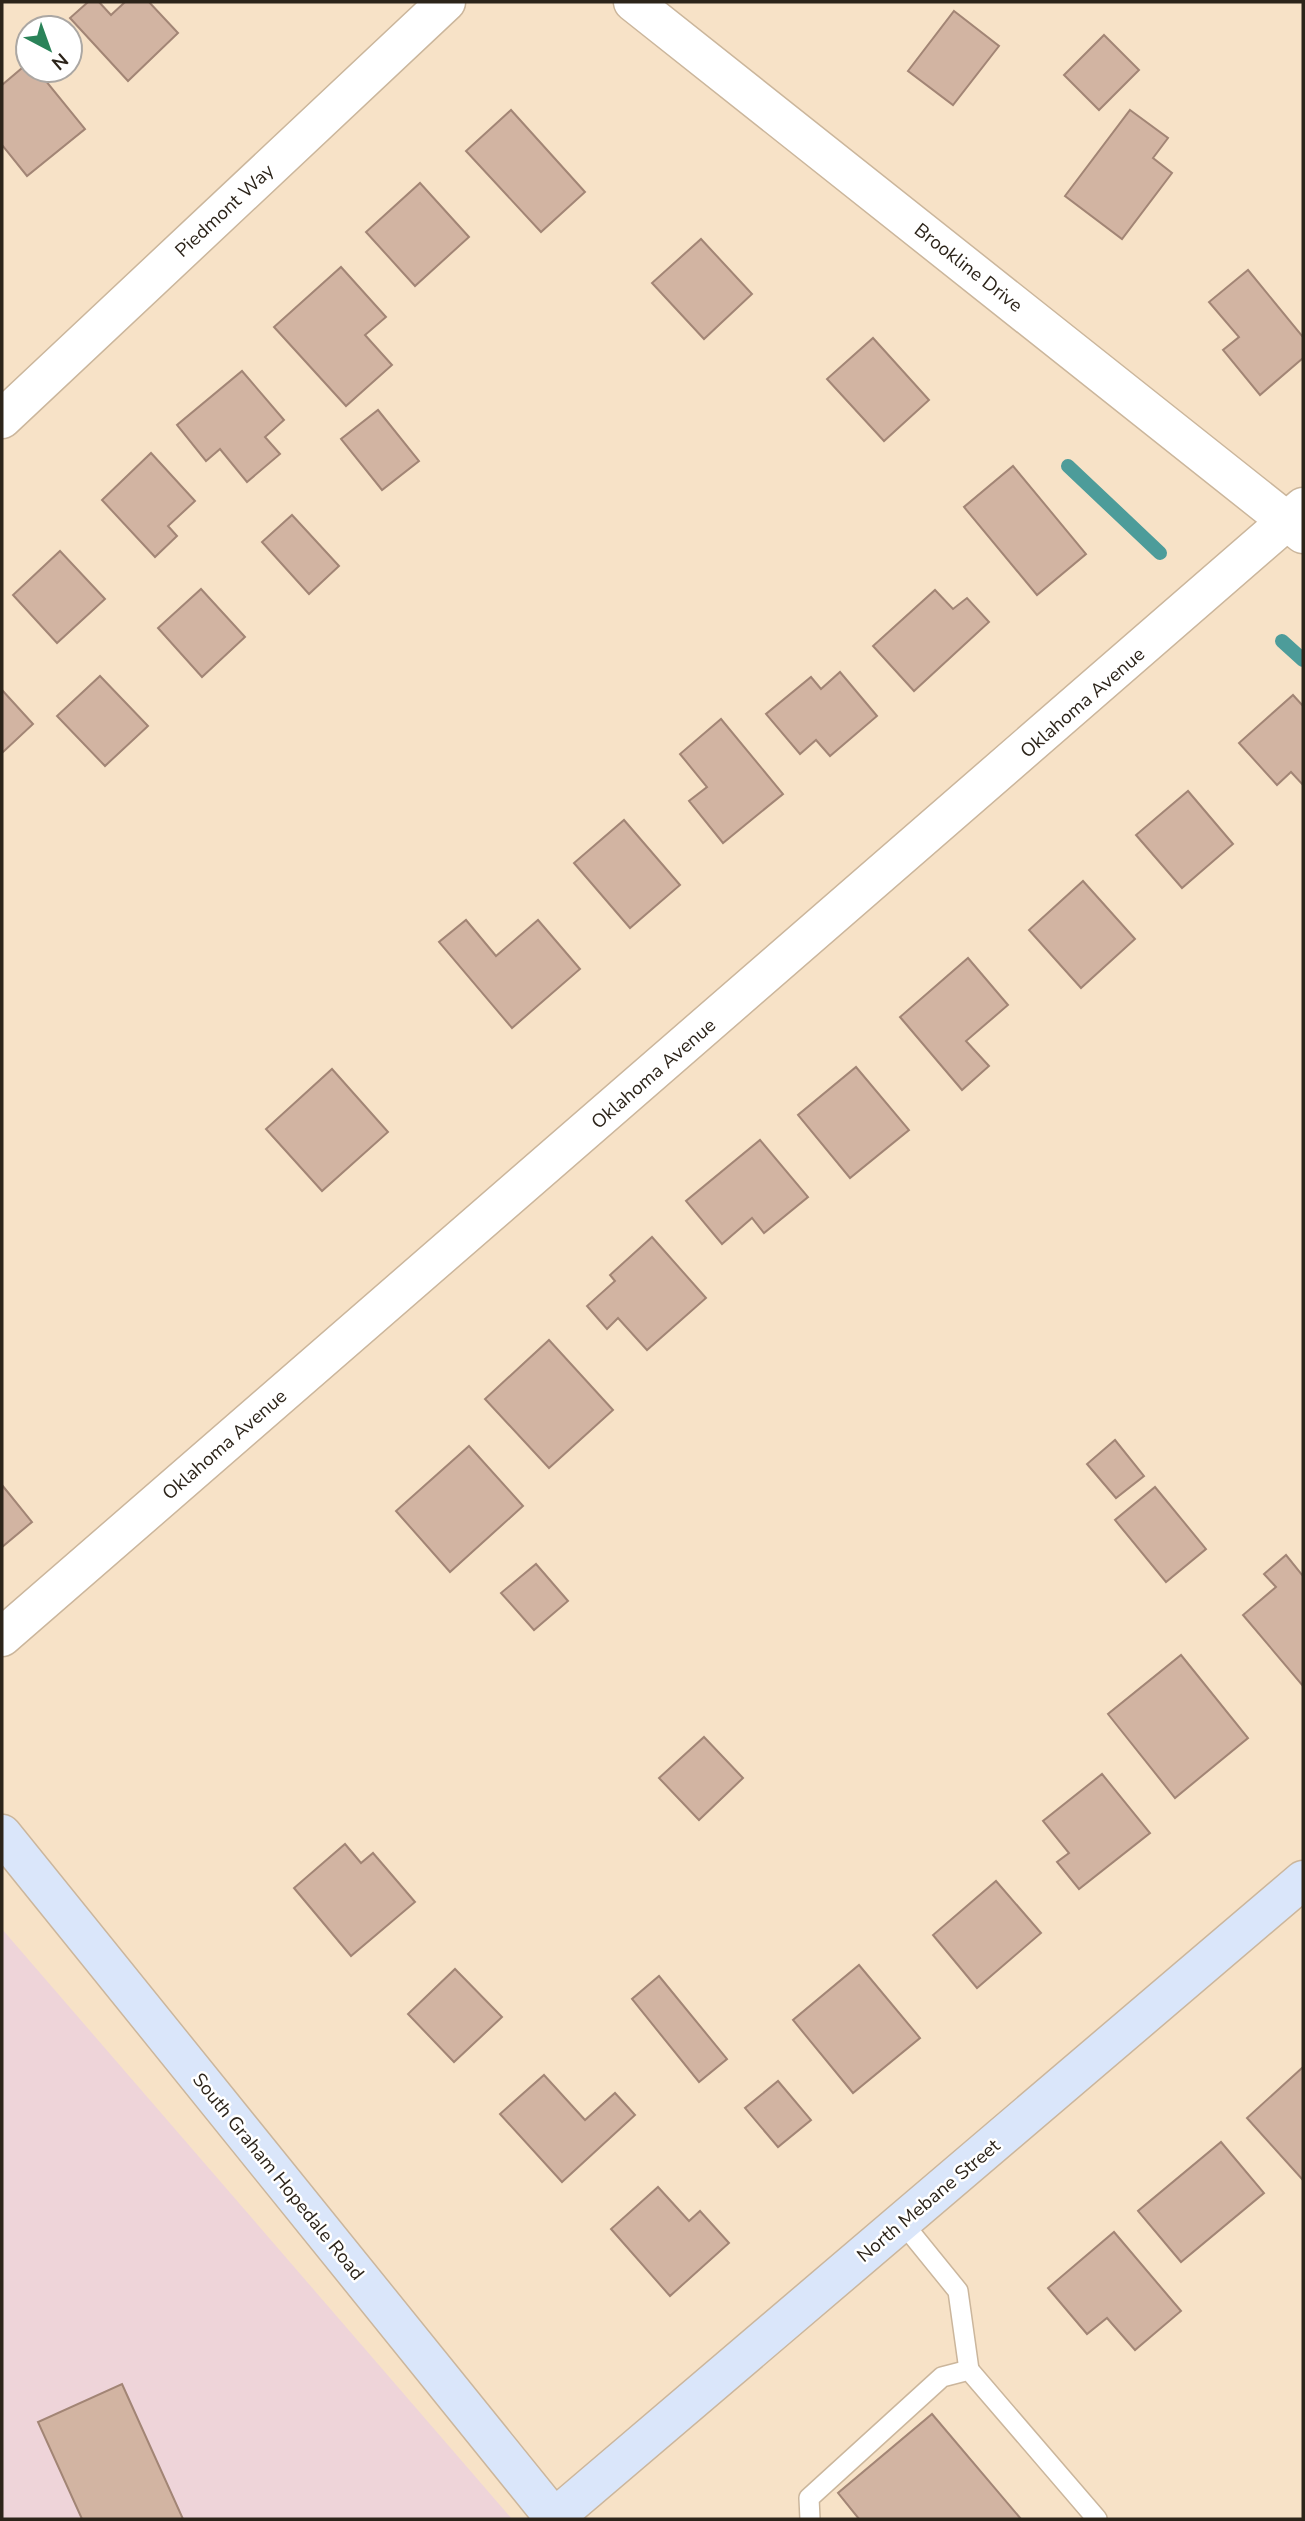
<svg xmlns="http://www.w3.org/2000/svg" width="1305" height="2521" viewBox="0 0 1305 2521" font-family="'Nunito Sans',sans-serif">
<rect width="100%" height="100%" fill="#f7e2c7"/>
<polygon fill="#eed4d9" points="2,1929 512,2519 2,2519"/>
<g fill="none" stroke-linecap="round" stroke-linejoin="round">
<g stroke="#4d9c9a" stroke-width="14">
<polyline points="1068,466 1160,553"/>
<polyline points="1282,641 1303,660"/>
</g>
</g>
<g fill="#d2b4a2" stroke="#a28575" stroke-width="2">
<polygon points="88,2 99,2 111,15 125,2 149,2 178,33 128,81 70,18"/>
<polygon points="954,11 999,46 953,105 908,71"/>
<polygon points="1104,35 1139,70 1099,110 1064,75"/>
<polygon points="28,63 28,70 37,70 85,129 27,176 2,145 2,85"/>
<polygon points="511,110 585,192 541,232 466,151"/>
<polygon points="1130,110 1168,138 1153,158 1172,173 1122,239 1065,196"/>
<polygon points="420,183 469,237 415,286 366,232"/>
<polygon points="701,239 752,294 704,339 652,283"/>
<polygon points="341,267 386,317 365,335 392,365 346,406 274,327"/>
<polygon points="1248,270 1303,337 1303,358 1260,395 1223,350 1239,337 1209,302"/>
<polygon points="873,338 929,400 884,441 827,379"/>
<polygon points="242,371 284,420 265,437 280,454 247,482 220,449 206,461 177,425"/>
<polygon points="378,410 419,461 382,490 341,439"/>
<polygon points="151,453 195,501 168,526 177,536 155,557 102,500"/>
<polygon points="1013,466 1086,554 1037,595 964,507"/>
<polygon points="292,515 339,566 309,594 262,542"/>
<polygon points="60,551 105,599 57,643 13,595"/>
<polygon points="201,589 245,637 202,677 158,628"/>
<polygon points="935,590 953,609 967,598 989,622 914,691 873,646"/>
<polygon points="840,672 877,716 830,756 816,740 800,754 766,714 811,677 821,689"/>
<polygon points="100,676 148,726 105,766 57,716"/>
<polygon points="2,690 33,724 2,753"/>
<polygon points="1293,695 1303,706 1303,785 1291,772 1277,785 1239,743"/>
<polygon points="721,719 783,794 723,843 689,801 707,787 680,754"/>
<polygon points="1188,791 1233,844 1182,888 1136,835"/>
<polygon points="624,820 680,885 630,928 574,863"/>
<polygon points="1083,881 1135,939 1081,988 1029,930"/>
<polygon points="466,920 496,956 538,920 580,969 512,1028 439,942"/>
<polygon points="968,958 1008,1005 966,1041 989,1066 962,1090 900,1017"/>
<polygon points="856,1067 909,1130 850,1178 798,1115"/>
<polygon points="332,1069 388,1132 322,1191 266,1129"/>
<polygon points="760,1140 808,1197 764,1233 752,1218 722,1244 686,1201"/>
<polygon points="652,1237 706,1298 647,1350 618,1318 607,1329 587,1306 615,1281 610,1275"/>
<polygon points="549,1340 613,1410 549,1468 485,1399"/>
<polygon points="1115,1440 1144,1476 1116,1498 1087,1464"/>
<polygon points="469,1446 523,1506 450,1572 396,1511"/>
<polygon points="2,1485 32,1522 2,1547"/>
<polygon points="1155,1487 1206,1549 1166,1582 1115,1520"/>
<polygon points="1286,1555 1303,1576 1303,1686 1243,1615 1276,1587 1264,1574"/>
<polygon points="536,1564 568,1601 534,1630 501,1593"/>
<polygon points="1181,1655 1248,1738 1175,1798 1108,1714"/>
<polygon points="704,1737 743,1778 699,1820 659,1778"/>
<polygon points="1102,1774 1150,1833 1079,1889 1057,1862 1069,1853 1043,1821"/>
<polygon points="345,1844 361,1863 373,1853 415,1902 351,1956 294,1888"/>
<polygon points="996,1881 1041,1933 977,1988 933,1935"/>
<polygon points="859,1965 920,2038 853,2093 793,2020"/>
<polygon points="455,1969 502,2017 454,2062 408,2014"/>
<polygon points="659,1976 727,2059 699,2082 632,1999"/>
<polygon points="1303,2067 1303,2178 1302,2179 1247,2118"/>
<polygon points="544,2075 585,2120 615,2093 635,2115 562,2182 500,2114"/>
<polygon points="778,2081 811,2120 778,2147 745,2108"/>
<polygon points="1221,2142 1264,2193 1181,2262 1138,2211"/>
<polygon points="658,2187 689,2221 700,2211 729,2243 670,2296 611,2229"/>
<polygon points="1114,2232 1181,2311 1135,2350 1107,2318 1087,2334 1048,2288"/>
<polygon points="122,2384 183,2519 82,2519 38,2422"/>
<polygon points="932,2414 1021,2519 859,2519 838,2493"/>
</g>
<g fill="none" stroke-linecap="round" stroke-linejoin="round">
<g stroke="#cbb69c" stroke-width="22">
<g id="lane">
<polyline points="902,2222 958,2291 969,2370"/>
<polyline points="810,2519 809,2498 942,2377 969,2370 1097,2519"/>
</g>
</g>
<g stroke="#cbb69c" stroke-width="41">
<g id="street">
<polyline points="633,2 1303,534"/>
<polyline points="2,419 446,2"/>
<polyline points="2,1637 1303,507"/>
</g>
</g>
<g stroke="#cbb69c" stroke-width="41">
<g id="secondary">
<polyline points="2,1834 555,2519"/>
<polyline points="553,2519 1303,1880"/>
</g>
</g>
<use href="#lane" stroke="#fff" stroke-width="19"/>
<use href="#street" stroke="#fff" stroke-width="38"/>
<use href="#secondary" stroke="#dae6fa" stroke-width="38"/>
</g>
<g text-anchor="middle" stroke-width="5" stroke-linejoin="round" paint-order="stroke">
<g font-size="19" fill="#2c241a" stroke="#fff">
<text transform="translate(224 210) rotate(-43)" y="7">Piedmont Way</text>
<text transform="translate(969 267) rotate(38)" y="7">Brookline Drive</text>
<text transform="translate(1082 702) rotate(-41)" y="7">Oklahoma Avenue</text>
<text transform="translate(653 1073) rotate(-41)" y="7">Oklahoma Avenue</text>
<text transform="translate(224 1444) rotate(-41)" y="7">Oklahoma Avenue</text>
<text transform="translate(279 2176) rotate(51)" y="7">South Graham Hopedale Road</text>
<text transform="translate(928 2200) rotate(-40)" y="7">North Mebane Street</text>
</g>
</g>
<rect width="1305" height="2521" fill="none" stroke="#2c241a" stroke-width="7"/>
<g transform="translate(49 49) rotate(139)"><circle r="33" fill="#ffffff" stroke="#aba7a3" stroke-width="2"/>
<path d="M0-5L12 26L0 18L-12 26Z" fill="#2a8359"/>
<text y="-10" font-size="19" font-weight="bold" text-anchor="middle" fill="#2c241a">N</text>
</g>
</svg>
